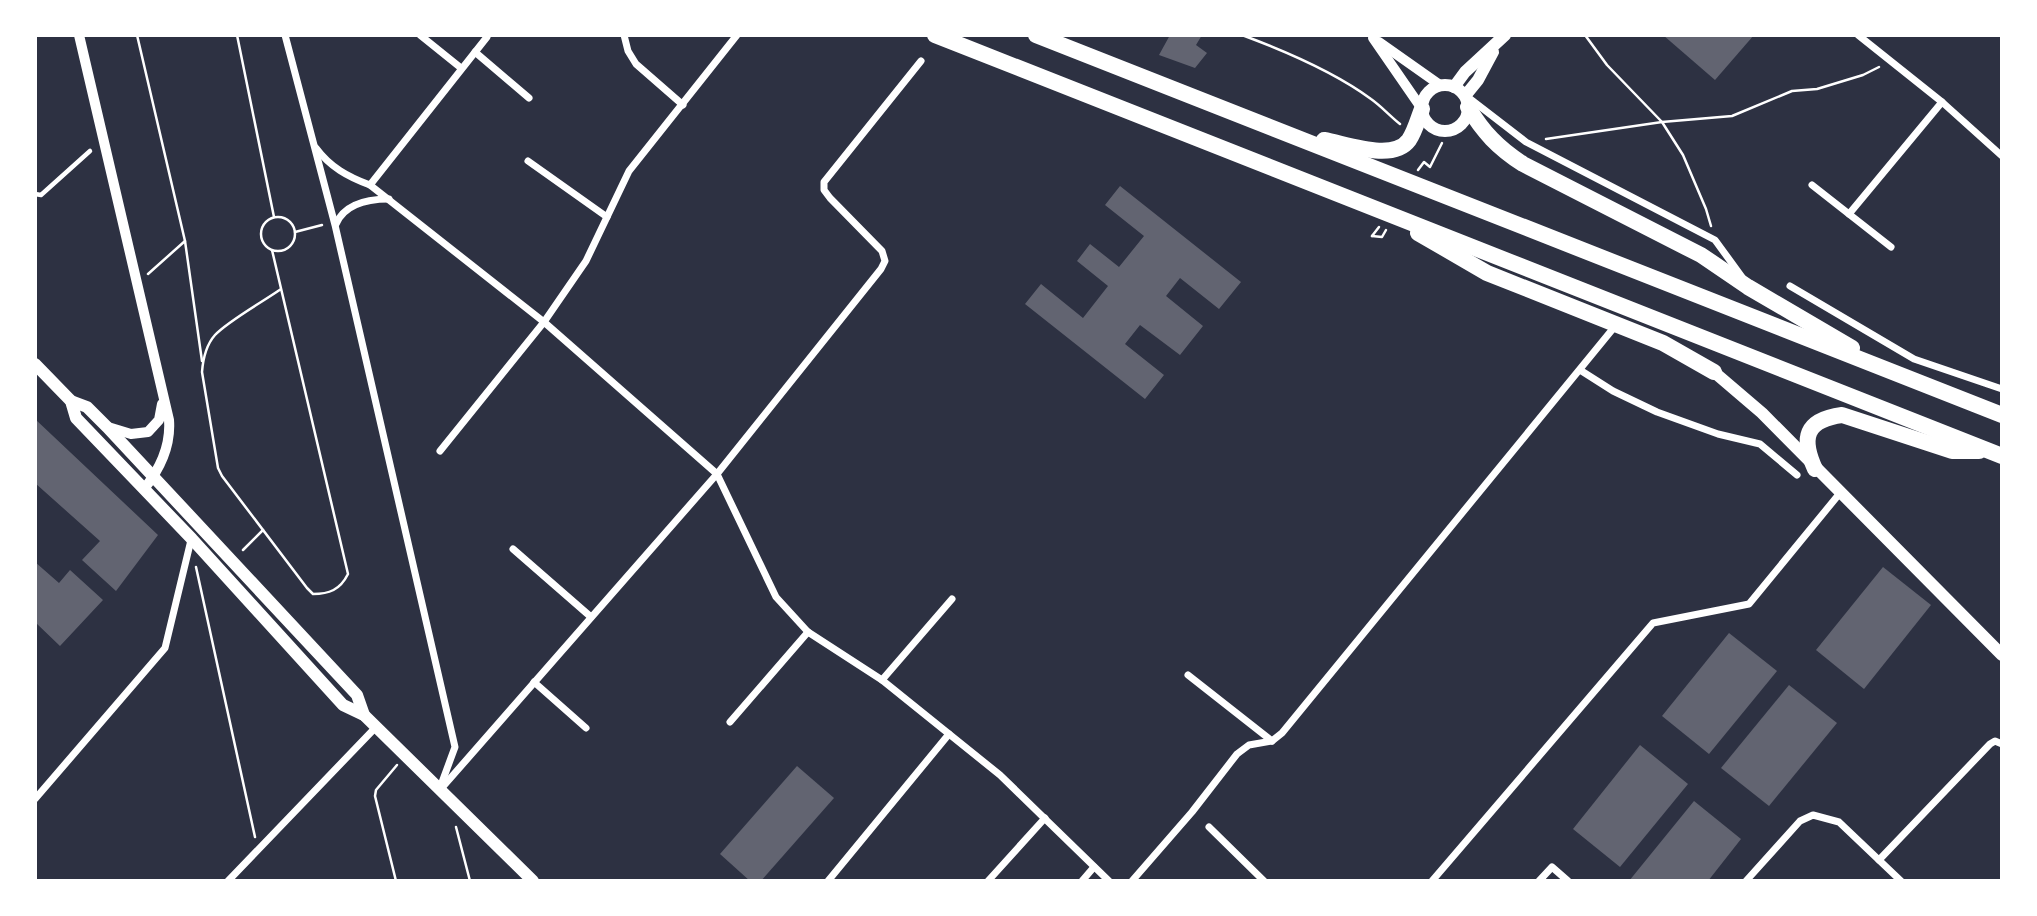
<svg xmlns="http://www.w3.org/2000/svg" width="2037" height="916" viewBox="0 0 2037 916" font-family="Mulish,sans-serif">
<rect width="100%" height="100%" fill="#2d3142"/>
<g fill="#626471">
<polygon points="1170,35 1202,35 1196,45 1207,53 1195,68 1159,55"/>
<polygon points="1663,35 1754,35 1715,80"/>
<polygon points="1120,186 1241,282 1219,309 1180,278 1166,296 1203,326 1180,355 1140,325 1125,344 1164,375 1145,399 1025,304 1041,284 1083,318 1108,286 1077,261 1090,244 1119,267 1144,236 1105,205"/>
<polygon points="35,419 158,535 116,591 82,560 100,541 35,483"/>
<polygon points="35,562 59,583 70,570 103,600 60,646 35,622"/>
<polygon points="1883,567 1931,605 1864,689 1816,650"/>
<polygon points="1729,633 1777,671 1709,754 1662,716"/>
<polygon points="1789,685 1837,723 1769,806 1721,768"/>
<polygon points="1640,745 1688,784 1620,867 1573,829"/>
<polygon points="797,766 834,798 761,881 750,881 720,854"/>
<polygon points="1694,801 1741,839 1708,881 1629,881"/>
</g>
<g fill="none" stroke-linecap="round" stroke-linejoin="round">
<g stroke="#fff" stroke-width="2.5">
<polyline points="137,35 185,241 202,361"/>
<polyline points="237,35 274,217"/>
<path d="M1242,35C1285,51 1333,71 1371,99C1381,106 1390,116 1400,124"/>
<polyline points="1585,35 1607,65 1662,122 1683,155 1706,209 1711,226"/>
<polyline points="1546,139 1662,122 1732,116 1792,91 1817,89 1863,75 1879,67"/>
<polyline points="1418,170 1424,162 1430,167 1442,143"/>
<circle cx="278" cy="234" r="17"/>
<polyline points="295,232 322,225"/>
<polyline points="1372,236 1379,227"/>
<polyline points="1372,236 1382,237 1386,230"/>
<path d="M272,250L348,574C340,590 329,594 313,594L307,588L222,476L218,468L202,372C203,359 207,344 215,335C228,321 264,301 281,289"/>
<polyline points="148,274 185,241"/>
<polyline points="243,550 263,530"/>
<polyline points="196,567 255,837"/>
<polyline points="456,827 470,881"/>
<polyline points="396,881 375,796 376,790 397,765"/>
</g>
<polyline stroke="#fff" stroke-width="4.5" points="35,194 41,195 90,151"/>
<g stroke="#fff" stroke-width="7">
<polyline points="285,35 335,225 455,747 441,785"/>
<polyline points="420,35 461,68"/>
<polyline points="624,35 628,51 636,64 683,105"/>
<polyline points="1858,35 1942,102 2002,156"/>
<polyline points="475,52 529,98"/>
<polyline points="1469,98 1526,142 1715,240 1742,277"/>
<path d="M316,148C330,167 348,177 370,185L544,322L717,474L776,597L808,632L882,680L1000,775L1109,881"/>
<polyline points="528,161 607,217"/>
<polyline points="370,185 487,37"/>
<polyline points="1812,185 1891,247"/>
<polyline points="1849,214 1942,102"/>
<path d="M336,224C345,203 368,199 389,199"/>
<polyline points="1790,286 1914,359 2002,389"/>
<polyline points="1580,370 1613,391 1657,412 1718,434 1760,444 1797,475"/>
<polyline points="440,451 544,322 586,261 629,171 737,35"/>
<polyline points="513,549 591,617"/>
<polyline points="1188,675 1272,741"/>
<polyline points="882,680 952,599"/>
<polyline points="534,682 586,728"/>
<polyline points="730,722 808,632"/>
<polyline points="440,790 717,474 881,269 885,261 882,251 830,198 824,190 824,182 921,61"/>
<polyline points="35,799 165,648 191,540"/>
<polyline points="1209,827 1264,881"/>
<polyline points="1879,860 1990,744 1995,741 2002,744"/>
<polyline points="228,881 376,727"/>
<polyline points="828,881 949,734"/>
<polyline points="988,881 1045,818"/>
<polyline points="1082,881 1094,867"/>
<polyline points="1132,881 1192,812 1237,754 1249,745 1272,741 1282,733 1616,325"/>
<polyline points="1432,881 1653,623 1749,604 1840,493"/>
<polyline points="1539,881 1552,867 1568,881"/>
<polyline points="1746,881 1800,821 1813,815 1839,822 1901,881"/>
</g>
<g stroke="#fff" stroke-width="10">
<path d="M79,35L169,420C171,446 160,469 144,489"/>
<polyline points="1373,38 1422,109"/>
<polyline points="1379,42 1440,85"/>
<polyline points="108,427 131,434 148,432 159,420 162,404"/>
</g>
<g stroke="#fff" stroke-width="12">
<circle cx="1445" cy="108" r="23"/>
<polyline points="1454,87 1465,72 1505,35"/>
<polyline points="1465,96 1478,80 1493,52"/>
<polyline points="35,364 71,401 76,418 192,539 343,705 364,715 533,881"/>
<polyline points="1714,372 1762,413 2002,655"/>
<polyline points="71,401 87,407 107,427 357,695 364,715"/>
</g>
<g stroke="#fff" stroke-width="16">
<polyline points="935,35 2002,456"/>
<polyline points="1036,35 2002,415"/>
<path d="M1468,107C1483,132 1498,148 1523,164L1701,255L1748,287L1852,348"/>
<path d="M1324,140C1347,144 1393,162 1409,140C1415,131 1418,119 1422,109"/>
<polyline points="1418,233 1487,273 1663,343 1714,372"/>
<path d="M1815,469C1801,438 1805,420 1842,415L1952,451H1979"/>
</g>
</g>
<rect width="2037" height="916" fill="none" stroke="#ffffff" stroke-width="74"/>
</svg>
